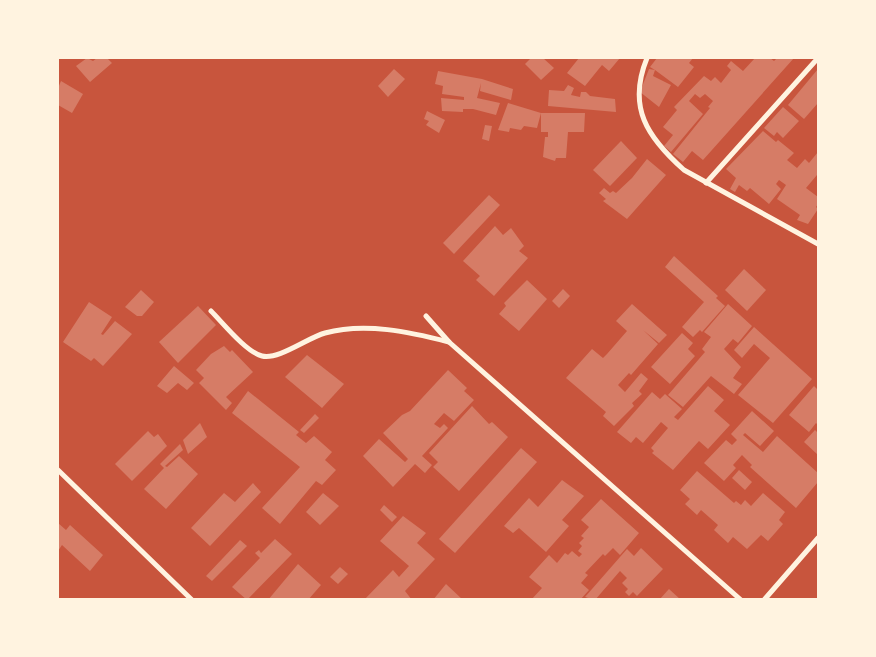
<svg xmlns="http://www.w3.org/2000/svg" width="876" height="657" viewBox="0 0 876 657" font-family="'Playfair Display',serif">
<rect width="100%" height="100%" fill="#c8553d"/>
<g fill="#d67c66">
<polygon points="87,58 93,61 97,58 107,58 112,63 90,82 76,66"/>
<polygon points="531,58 543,58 554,68 541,80 525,64"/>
<polygon points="579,58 620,58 609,71 602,65 585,86 567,73"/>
<polygon points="657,58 693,58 689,63 694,67 678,87 655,70 653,76 671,85 659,107 640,92 649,69 655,70 650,67"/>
<polygon points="755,58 770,58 774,61 777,58 794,58 703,160 692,151 683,162 673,154 710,108 708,107 713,101 705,94 700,98 695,94 689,101 703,114 671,152 664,146 673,135 663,127 677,110 674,107 704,76 711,81 715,77 721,83 731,70 727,66 731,61 743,71"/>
<polygon points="394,69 405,79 388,97 378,86"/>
<polygon points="818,69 818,103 804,119 788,105"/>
<polygon points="438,71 482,79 513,89 511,100 480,91 481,83 477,98 500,103 496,115 473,109 463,109 463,112 442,111 441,98 464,100 464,97 442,94 443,86 435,84"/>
<polygon points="61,81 83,94 72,113 58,105 58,88"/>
<polygon points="568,85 574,88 571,95 580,97 581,92 586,92 590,96 615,99 616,112 548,106 549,90 564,91"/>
<polygon points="508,103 541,113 585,113 584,132 568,132 566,158 556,158 555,161 543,157 545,137 548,137 548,132 541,132 541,113 537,128 524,126 521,130 510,128 509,132 498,130"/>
<polygon points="783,107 799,121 783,138 777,132 774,136 764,128"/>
<polygon points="427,111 445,120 439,133 426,125 429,121 424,119"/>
<polygon points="485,125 492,126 489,141 482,139"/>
<polygon points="763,131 776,142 778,140 794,153 787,160 797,168 805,159 809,163 818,152 818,176 817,175 806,188 818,197 818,204 816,207 818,209 808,224 797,220 800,215 777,199 786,185 779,180 776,184 781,189 769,204 750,188 747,191 739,185 735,192 730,189 736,178 726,169"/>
<polygon points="621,141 637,158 610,186 593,170"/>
<polygon points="647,159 666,175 627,219 603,201 606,199 599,193 604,188 610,193 613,191 616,193 632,178"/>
<polygon points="489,195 500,205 454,254 443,243"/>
<polygon points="495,226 503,235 511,228 524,246 519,251 528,258 494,296 476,280 480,276 463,261"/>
<polygon points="674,256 718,296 716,298 725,306 702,332 700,330 693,337 682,327 704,302 665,267"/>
<polygon points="744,269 766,290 747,311 725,290"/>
<polygon points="527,280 547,299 519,331 499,314 506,306 504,303"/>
<polygon points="563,289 570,296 559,308 552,301"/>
<polygon points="141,290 154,302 142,316 137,316 125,307"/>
<polygon points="89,302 112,317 101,334 103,335 115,321 132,334 103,366 94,358 91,361 63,342"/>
<polygon points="632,304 667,335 659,343 643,330 658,344 631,375 629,373 618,385 625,392 641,373 648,379 639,391 642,394 632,403 634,406 614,426 603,416 606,412 566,378 592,349 603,358 607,354 627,331 616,321"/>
<polygon points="728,304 752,326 738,343 733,339 724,349 741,367 733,378 742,384 734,394 711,376 683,407 668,395 705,352 702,349 711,337 704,332"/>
<polygon points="198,306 216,325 178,363 159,342"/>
<polygon points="754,327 812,379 773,423 738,395 770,358 754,344 742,358 734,350"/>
<polygon points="682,333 693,343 688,349 695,356 670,384 651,367"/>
<polygon points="224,346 230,352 232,350 253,372 226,397 232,403 226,410 199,383 204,378 196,370 211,354"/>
<polygon points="307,355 344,384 322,408 285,377"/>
<polygon points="174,366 194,383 187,390 178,383 167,393 157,386"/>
<polygon points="448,370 467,388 464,391 474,400 454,421 444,413 434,424 440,428 444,424 448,428 422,456 432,465 425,473 415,464 393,487 363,456 379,439 405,462 408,459 383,433 402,415 410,411"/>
<polygon points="708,386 724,400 714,411 730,425 708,449 699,441 673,470 652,453 654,451 651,448 668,428 661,422 643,443 636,437 631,443 617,432 652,392 660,399 665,394 682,409 674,417 678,420"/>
<polygon points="814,386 818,390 818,425 816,423 809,432 789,415"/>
<polygon points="248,391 299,432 296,435 306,443 314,436 332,452 325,460 336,470 322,485 316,481 280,524 262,508 300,467 232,413"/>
<polygon points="472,406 489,424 492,422 508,437 459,491 433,467 438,462 429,453"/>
<polygon points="752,411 774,431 760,446 745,433 743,435 763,452 777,436 818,473 818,482 796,508 750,467 752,465 742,455 733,465 736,468 724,481 704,463 726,440 732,445 737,440 731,434"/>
<polygon points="315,414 319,418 304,433 300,430"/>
<polygon points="200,423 207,437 188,454 183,440"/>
<polygon points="815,430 818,433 818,455 804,442"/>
<polygon points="148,431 154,437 158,434 167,446 132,481 115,464"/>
<polygon points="180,444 183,450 165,466 167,467 179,456 198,474 166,509 144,489 164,468 160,464"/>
<polygon points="521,448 537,462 455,553 439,539"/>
<polygon points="739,470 752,482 745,490 732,478"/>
<polygon points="697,471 734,503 736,501 741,505 745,500 751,506 763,493 785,512 779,520 783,524 768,541 761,535 747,549 733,537 728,543 714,530 718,525 701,510 697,515 685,504 690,499 680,490"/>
<polygon points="562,480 584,496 562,520 569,526 546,552 519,528 513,533 504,526 529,498 538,507"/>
<polygon points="253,483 261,492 210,546 191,528 224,493 235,502"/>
<polygon points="323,493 339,506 320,525 306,512"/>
<polygon points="601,499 639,533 620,555 613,548 605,556 603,554 585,573 588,575 581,583 589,590 580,600 531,600 542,588 529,577 549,555 557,563 565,553 568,555 572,551 579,557 582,554 578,551 582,546 579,543 584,538 581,536 589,527 581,520"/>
<polygon points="384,505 397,517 392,522 380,510"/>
<polygon points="403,516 426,533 417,543 435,559 405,591 412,600 364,600 393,570 399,577 409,566 380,541"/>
<polygon points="58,523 66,530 70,525 103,555 90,571 62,545 58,551"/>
<polygon points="275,539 292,554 247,600 232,587 260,558 255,553 259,550 261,553"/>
<polygon points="240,540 247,546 212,581 206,576"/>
<polygon points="641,548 663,569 637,596 633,592 629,596 625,592 628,589 622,583 627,578 620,571 595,600 585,597 627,549 634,556"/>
<polygon points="298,564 321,585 308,600 268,600"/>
<polygon points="340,567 348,574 338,584 330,577"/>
<polygon points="446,584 463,600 433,600"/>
<polygon points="669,589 681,600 659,600"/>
</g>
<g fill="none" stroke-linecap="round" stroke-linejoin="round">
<g stroke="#fff3e0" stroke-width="5">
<path d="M647,58C627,107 647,137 684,170L818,244"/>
<polyline points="706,183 818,58"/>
<path d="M211,311C223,323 246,352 262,356C279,360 307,338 325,333C365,322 410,332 449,342"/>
<polyline points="426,316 449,342 741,600"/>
<polyline points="58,470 192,600"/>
<polyline points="764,600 818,538"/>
</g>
</g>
<rect width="876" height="657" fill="none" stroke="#fff3e0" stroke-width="118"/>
</svg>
